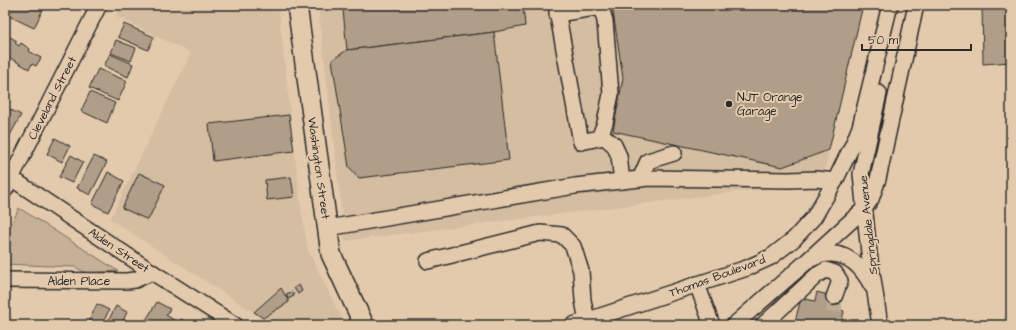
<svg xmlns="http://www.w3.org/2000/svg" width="1016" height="330" viewBox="0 0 1016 330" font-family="'Architects Daughter',sans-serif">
<rect width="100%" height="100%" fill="#e4caac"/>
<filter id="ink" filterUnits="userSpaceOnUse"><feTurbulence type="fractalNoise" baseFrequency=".025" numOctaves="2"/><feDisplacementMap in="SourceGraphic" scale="8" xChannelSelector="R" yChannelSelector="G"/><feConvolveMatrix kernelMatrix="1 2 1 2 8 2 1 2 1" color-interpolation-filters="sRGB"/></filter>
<g filter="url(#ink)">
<g fill="#d4bda1">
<polygon points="121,5 278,5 301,208 308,250 345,325 273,325 110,219 191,53 116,16"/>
<polygon points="318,5 863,5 822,181 345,241"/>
</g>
<polygon fill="#c6b097" stroke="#786e61" points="19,208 118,271 86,273 75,267 5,264 5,238"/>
<g fill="#b09e88" stroke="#2b2b2b">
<polygon points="5,5 45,5 34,28 5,14"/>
<polygon points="383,5 523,5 525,26 494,32 347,50 343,10"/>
<polygon points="612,5 863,5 829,150 782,167 613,131 623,78"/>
<polygon points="982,5 1011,5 1011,62 983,64"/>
<polygon points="124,24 154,37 148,50 118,37"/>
<polygon points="494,32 509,160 359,178 349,167 332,60 347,50"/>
<polygon points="5,34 17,41 15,43 19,46 21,43 30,49 29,51 41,58 36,66 32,64 29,69 5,55"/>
<polygon points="116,40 136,48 131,61 111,53"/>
<polygon points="110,54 133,64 128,77 104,66"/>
<polygon points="98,69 127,81 118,101 89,88"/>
<polygon points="90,92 115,103 107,123 81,111"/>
<polygon points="5,107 21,115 8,139 5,137"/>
<polygon points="289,115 294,151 213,161 209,124"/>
<polygon points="55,138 70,146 62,162 47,154"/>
<polygon points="71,155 83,162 72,183 59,177"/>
<polygon points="94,156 107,162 90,195 77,188"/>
<polygon points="108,172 124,181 108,212 92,204"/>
<polygon points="139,173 165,185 148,220 122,208"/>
<polygon points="291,177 294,197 267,200 265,180"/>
<polygon points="299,285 302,291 298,294 294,288"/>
<polygon points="281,288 289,302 263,318 254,312"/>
<polygon points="292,292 294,296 288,299 286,294"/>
<polygon points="817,292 839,298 836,308 844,311 841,325 804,325 795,322 801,298 815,301"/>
<polygon points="157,302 170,309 166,315 177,322 176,325 143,325"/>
<polygon points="97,304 109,310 102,325 87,325"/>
<polygon points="116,306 127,312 121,325 106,325"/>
<polygon points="181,319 191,325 178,325"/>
</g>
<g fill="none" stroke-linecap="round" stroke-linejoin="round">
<polyline stroke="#bfaa92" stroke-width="15" stroke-dasharray="15 8" stroke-linecap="butt" points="834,297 835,325"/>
<g stroke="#2b2b2b" stroke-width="18">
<g id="minor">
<polyline points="556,5 581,142 599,138 605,123 611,94 605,21 601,7"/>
<polyline points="557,14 601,7 601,5"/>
<polyline points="879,93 861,174 869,253 880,325"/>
<polyline points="601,134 614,145 619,156 622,181"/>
<polyline points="5,174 152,272 235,325"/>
<polyline points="640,179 648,161 674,153"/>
<polyline points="5,190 99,5"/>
<polyline points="328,228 575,186 649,178 788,180 816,179 835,181"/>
<path d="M811,259C839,245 859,261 872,286"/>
<polyline points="428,261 540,233 562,235 573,246 581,271 583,300 587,321"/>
<polyline points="5,280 127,281 135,280 152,272"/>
<polyline points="697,284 712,325"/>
<polyline points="573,325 747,268 771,257 794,239 814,217 835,181 854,142 860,127 890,5"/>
<polyline points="734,325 805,263 864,209 871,199 878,179 916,5"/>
<polyline points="763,325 817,275 826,270 835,273 840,281 834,297"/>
</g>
</g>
<g stroke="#2b2b2b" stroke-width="22">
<polyline id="major" points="297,5 331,254 364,325"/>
</g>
<use href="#minor" stroke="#e4caac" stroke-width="15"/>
<use href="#major" stroke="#e4caac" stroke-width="19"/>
</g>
</g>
<circle fill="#2b2b2b" stroke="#e4caac" stroke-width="1.5" cx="729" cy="104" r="4"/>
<g text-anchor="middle" stroke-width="4" stroke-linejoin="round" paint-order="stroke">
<g font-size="12" fill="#2b2b2b" stroke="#e4caac" text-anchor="start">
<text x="737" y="101">NJT Orange<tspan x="737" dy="14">Garage</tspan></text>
</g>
<g font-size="12" fill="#2b2b2b" stroke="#e4caac">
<text transform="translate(52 98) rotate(-63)" y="4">Cleveland Street</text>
<text transform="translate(319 168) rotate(82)" y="4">Washington Street</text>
<text transform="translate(868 225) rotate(-96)" y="4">Springdale Avenue</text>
<text transform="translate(119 250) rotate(34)" y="4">Alden Street</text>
<text transform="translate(717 276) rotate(-20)" y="4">Thomas Boulevard</text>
<text x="79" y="285">Alden Place</text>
</g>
</g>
<rect width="1016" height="330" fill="none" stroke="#e4caac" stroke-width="20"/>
<rect x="10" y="10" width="996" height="310" fill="none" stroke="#2b2b2b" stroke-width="1.5" filter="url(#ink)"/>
<path d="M862 44v6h109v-6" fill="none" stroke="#2b2b2b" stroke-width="2"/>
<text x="868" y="44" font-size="12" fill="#2b2b2b" stroke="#e4caac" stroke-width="3" paint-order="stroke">50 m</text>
</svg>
